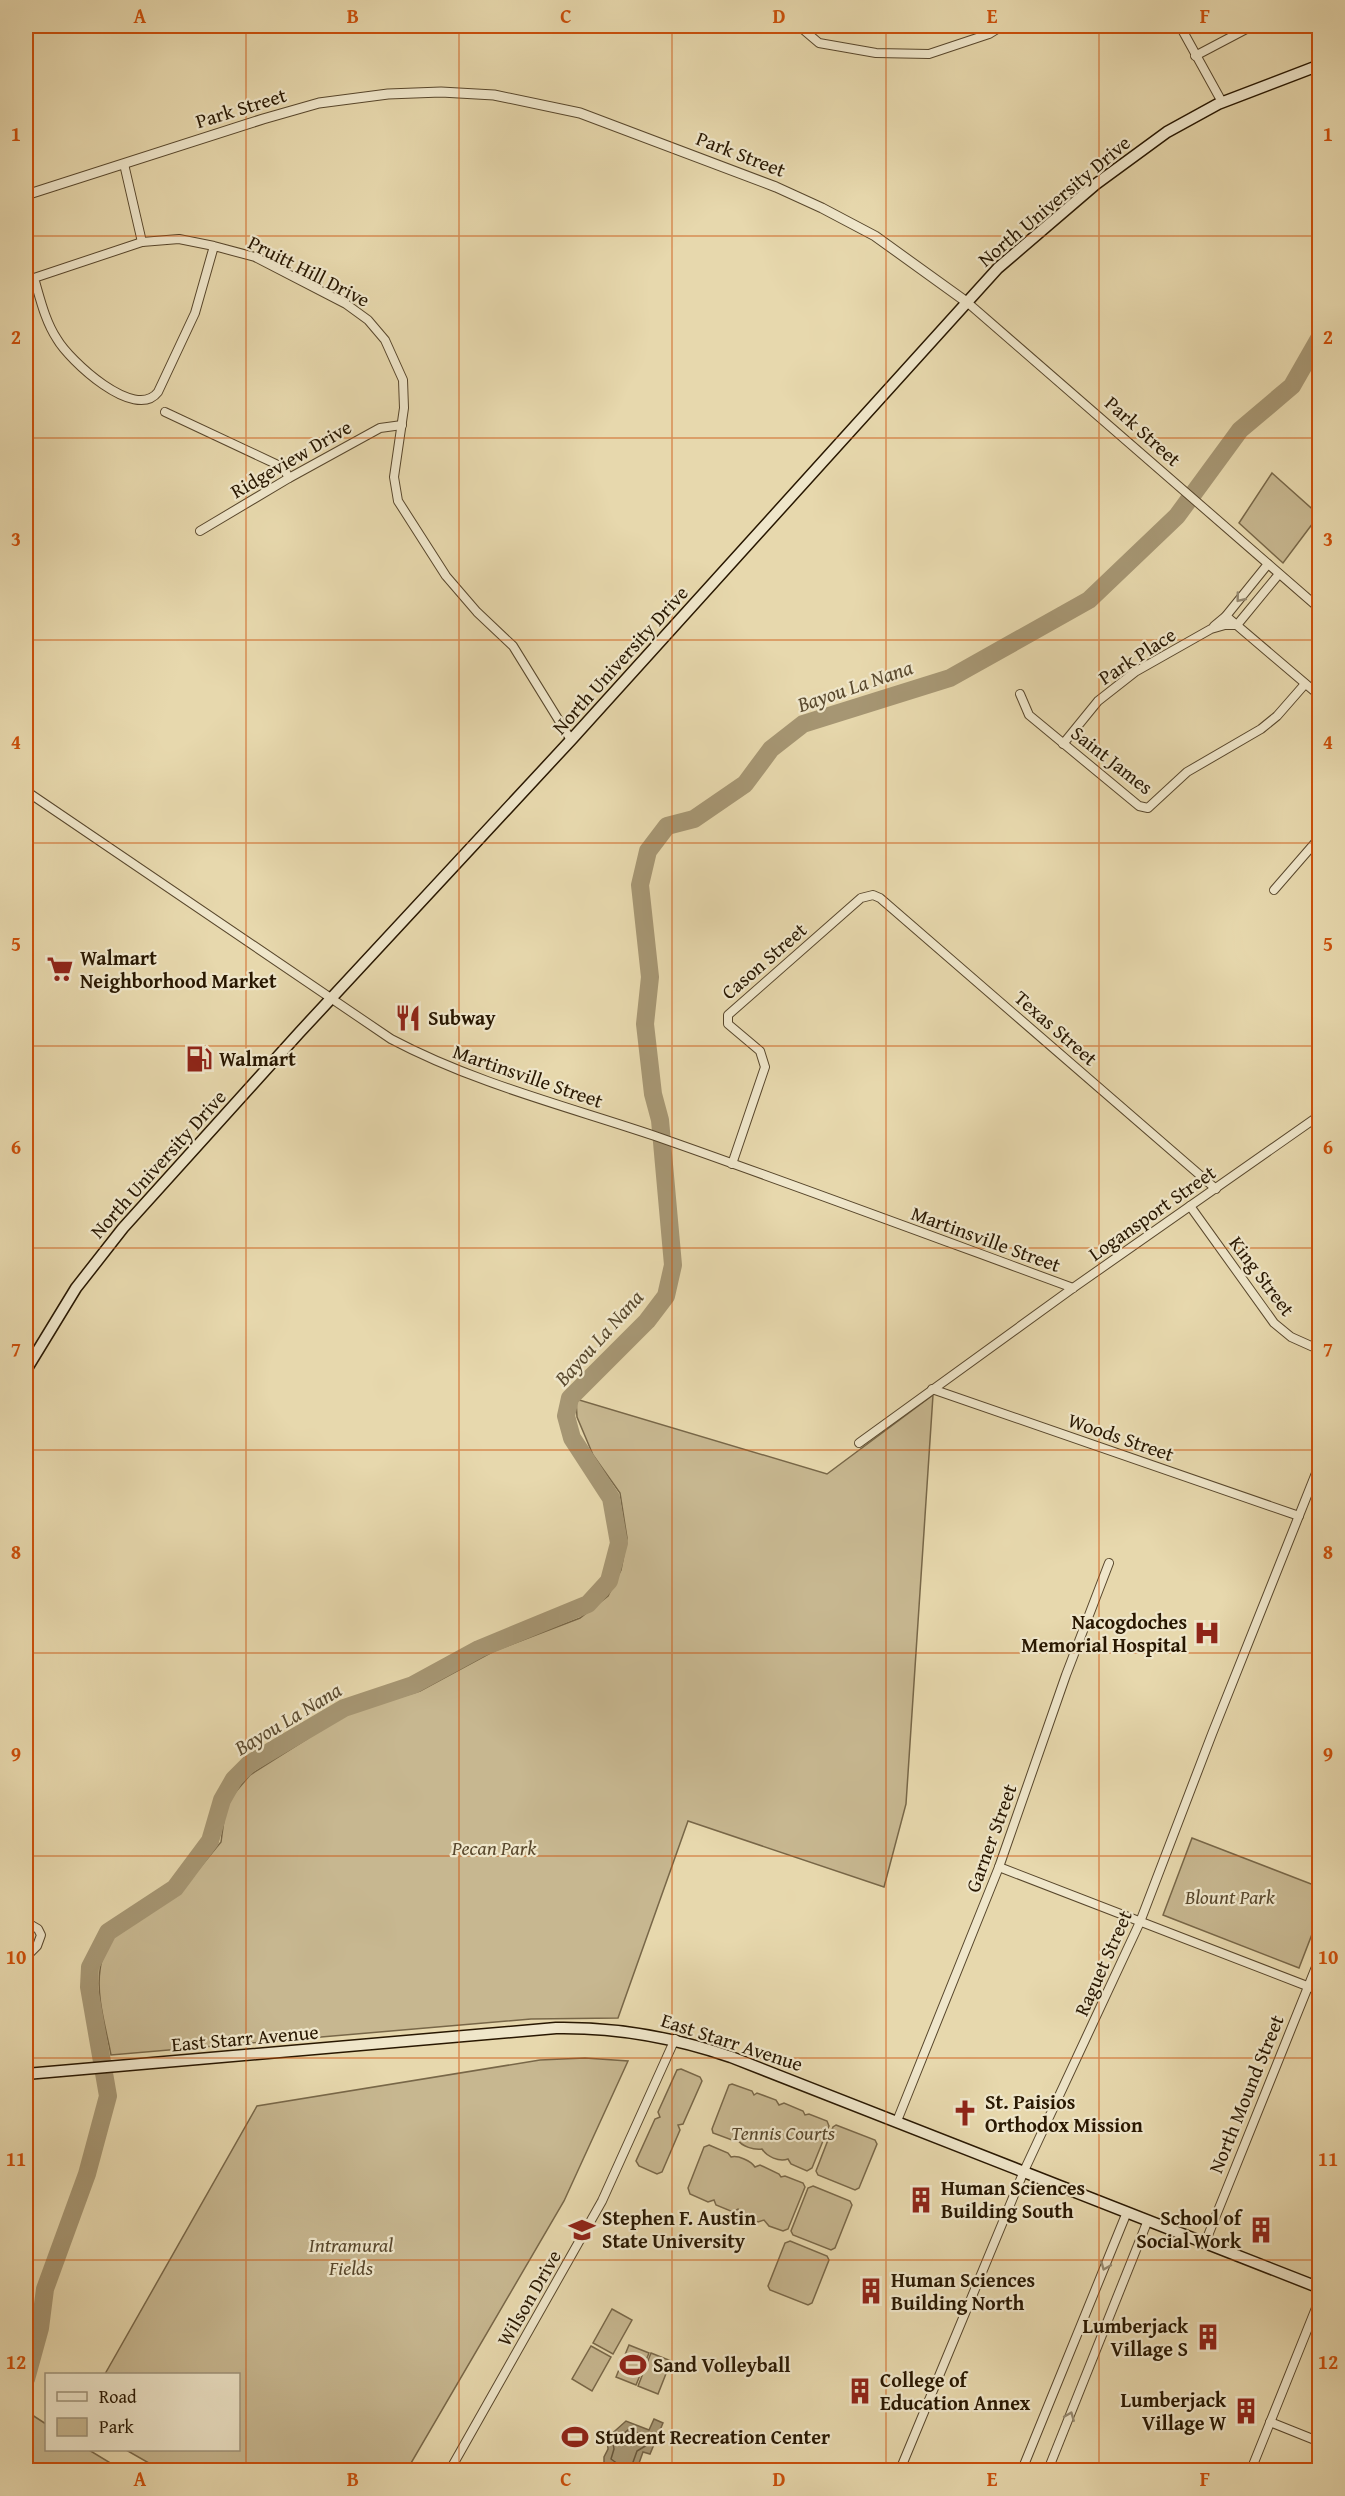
<svg xmlns="http://www.w3.org/2000/svg" width="1345" height="2496" viewBox="0 0 1345 2496" font-family="'Gentium Book Plus',serif">
<rect width="100%" height="100%" fill="#e7d8ad"/>
<filter id="stains"><feTurbulence type="fractalNoise" baseFrequency=".00333" numOctaves="4"/><feColorMatrix values="0 0 0 0 .2 0 0 0 0 .09 0 0 0 0 .02 0 0 0 .5 -.17"/></filter>
<radialGradient id="worn" r=".72"><stop offset=".6" stop-color="#630" stop-opacity="0"/><stop offset="1" stop-color="#630" stop-opacity=".3"/></radialGradient>
<g fill="#c7b790" stroke="#786748" stroke-width="1.5">
<polygon points="1272,473 1319,515 1283,563 1239,523"/>
<path d="M933,1395L906,1804L884,1887L688,1821L618,2018L531,2019L111,2055C106,2028 96,1997 100,1970C101,1957 110,1942 117,1932L179,1893L221,1842L225,1812L233,1795L250,1775L307,1739L321,1726L351,1712L420,1691L494,1651L580,1618L608,1596L621,1570L627,1538L620,1493L593,1455L577,1417L576,1399L827,1474Z"/>
<polygon points="1192,1838 1319,1887 1319,1916 1299,1968 1163,1915"/>
<polygon points="585,2058 628,2061 564,2201 407,2470 161,2470 126,2450 238,2450 238,2374 105,2374 257,2106 540,2060"/>
<polygon points="681,2069 700,2077 702,2081 683,2124 678,2125 680,2130 662,2172 657,2174 639,2166 636,2161 655,2119 660,2117 658,2112 677,2070"/>
<path d="M732,2084L752,2091L754,2095L757,2093L776,2100L779,2105L784,2103L803,2111L805,2115L809,2114L827,2121L829,2126L812,2168L807,2171L791,2164L788,2159C779,2162 767,2157 762,2149C754,2150 742,2147 737,2139L732,2140L713,2133L712,2129L729,2085Z"/>
<polygon points="836,2125 875,2140 877,2144 859,2188 855,2190 818,2175 816,2171 833,2127"/>
<path d="M709,2145L728,2153L731,2157C738,2155 751,2161 755,2167L760,2165L779,2174L781,2177L785,2176L803,2183L805,2187L788,2229L783,2231L769,2226L764,2220L758,2222L740,2215L738,2209L733,2212L716,2205L714,2200L708,2202L690,2194L688,2188L704,2147Z"/>
<polygon points="813,2186 850,2201 852,2205 835,2248 831,2250 793,2235 791,2231 808,2188"/>
<polygon points="790,2241 827,2256 829,2260 812,2303 808,2305 770,2290 768,2286 785,2243"/>
<polygon points="612,2309 632,2320 613,2354 593,2343"/>
<polygon points="629,2345 649,2353 636,2385 616,2377"/>
<polygon points="591,2346 611,2357 592,2391 572,2379"/>
<polygon points="651,2353 671,2361 658,2394 638,2386"/>
<polygon points="26,2411 46,2424 46,2450 89,2450 122,2470 26,2470"/>
</g>
<polygon fill="#a69673" stroke="#746345" stroke-width="1.5" points="654,2419 663,2423 650,2454 643,2452 638,2466 642,2470 623,2470 604,2463 604,2457 608,2449 607,2438 626,2421 649,2430"/>
<g fill="none" stroke-linecap="round" stroke-linejoin="round">
<polyline stroke="#67563a" stroke-width="1.5" points="620,2470 618,2464 611,2459 614,2449 613,2443 629,2429 650,2438 647,2445 637,2451 632,2465 634,2470"/>
<polyline stroke="#a69673" stroke-width="18" points="26,2379 40,2328 45,2289 87,2174 108,2096 89,1987 90,1967 108,1932 175,1888 210,1841 222,1800 234,1779 249,1764 344,1708 413,1685 479,1649 588,1604 609,1581 619,1543 611,1498 572,1438 566,1416 570,1398 647,1321 666,1296 673,1265 660,1120 653,1094 645,1024 650,977 640,885 648,851 667,826 694,819 745,784 771,749 803,724 950,678 1089,600 1177,516 1240,430 1292,386 1320,337"/>
<g stroke="#58472c" stroke-width="10">
<g id="minor">
<polyline points="799,26 819,43 876,53 929,54 989,34 1002,26"/>
<polyline points="1180,26 1222,102"/>
<polyline points="1195,56 1252,26"/>
<polyline points="124,164 142,242"/>
<path d="M214,246L195,313L158,392C135,422 69,360 57,339C45,321 40,298 34,278L142,242L179,239L214,246L255,257L346,304L368,320L385,340L403,380L404,408L394,477L398,501L446,576L477,612L513,646L571,740"/>
<polyline points="968,303 1320,609"/>
<polyline points="165,412 278,465 284,469 289,478"/>
<polyline points="200,531 289,478 380,428 402,425"/>
<polyline points="1226,616 1320,696"/>
<polyline points="1214,626 1226,616 1268,564"/>
<polyline points="1020,694 1029,715 1139,806 1148,808 1187,772 1261,729 1277,716 1305,684"/>
<polyline points="1063,744 1098,701 1135,672 1211,629 1225,625 1237,625 1279,574"/>
<path d="M26,791L391,1039C474,1083 566,1106 655,1136C795,1185 934,1237 1073,1288"/>
<polyline points="1274,890 1320,837"/>
<polyline points="732,1164 765,1067 760,1051 728,1024 728,1015 861,898 873,895 880,898 1216,1189"/>
<polyline points="1190,1206 1274,1323 1291,1337 1320,1350"/>
<polyline points="932,1389 1299,1516"/>
<polyline points="859,1443 1073,1288 1320,1115"/>
<polyline points="999,1867 1320,1991"/>
<polyline points="26,1922 38,1929 41,1935 37,1946 26,1957"/>
<polyline points="897,2121 999,1867 1066,1675 1109,1563"/>
<polyline points="1205,2243 1320,1957"/>
<polyline points="1270,2422 1320,2442"/>
<polyline points="450,2470 602,2201 675,2039"/>
<polyline points="900,2470 1024,2171 1140,1922 1212,1734 1320,1463"/>
<polyline points="1022,2470 1127,2212"/>
<polyline points="1048,2470 1148,2220"/>
<polyline points="1251,2470 1320,2298"/>
</g>
</g>
<g stroke="#58472c" stroke-width="11">
<polyline id="tertiary" points="26,195 263,119 319,103 388,94 441,92 494,95 580,113 776,187 822,208 875,236 968,303"/>
</g>
<g stroke="#281701" stroke-width="13">
<g id="secondary">
<polyline points="26,1370 76,1288 123,1228 299,1033 571,740 998,268 1096,184 1167,132 1218,104 1320,65"/>
<path d="M26,2074L556,2028C617,2027 673,2037 731,2057L1320,2288"/>
</g>
</g>
<use href="#minor" stroke="#efe6ca" stroke-width="8"/>
<use href="#tertiary" stroke="#efe6ca" stroke-width="9"/>
<use href="#secondary" stroke="#efe6ca" stroke-width="10"/>
</g>
<defs><path id="oneway-chevron" d="M-2-3.5L2.5 0L-2 3.5" fill="none" stroke-width="1.6" stroke-linecap="round" stroke-linejoin="round" transform="scale(1.5)"/></defs>
<g stroke="#958970">
<use href="#oneway-chevron" transform="translate(1240 598) rotate(129)"/>
<use href="#oneway-chevron" transform="translate(1105 2266) rotate(112)"/>
<use href="#oneway-chevron" transform="translate(1070 2416) rotate(-68)"/>
</g>
<path fill="none" stroke="#cb4f0a" stroke-width="1.5" stroke-opacity="0.55" d="M246,26V2470M459,26V2470M672,26V2470M886,26V2470M1099,26V2470M26,236H1320M26,438H1320M26,640H1320M26,843H1320M26,1046H1320M26,1248H1320M26,1450H1320M26,1653H1320M26,1856H1320M26,2058H1320M26,2260H1320"/>
<defs>
<g id="supermarket-bare" transform="scale(2.07)"><path d="M-6-5.5h2.5l.6 2H6L4.5 2H-2.5L-4.4-4H-6ZM-1.5 3.2a1.3 1.3 0 1 0 .1 0ZM3 3.2a1.3 1.3 0 1 0 .1 0Z" fill="#8f2418" stroke="#efe6ca" stroke-width="2.5" paint-order="stroke"/></g>
<g id="restaurant-bare" transform="scale(2.07)"><path d="M-5-6h1v4h1v-4h1v4h1v-4h1v5L-1.5 .5V6h-2V.5L-5-1ZM5-6V6H3V1.5H1.5Q1.5-4 5-6Z" fill="#8f2418" stroke="#efe6ca" stroke-width="2.5" paint-order="stroke"/></g>
<g id="fuel-bare" transform="scale(2.07)"><path d="M-5.5-6h7V0h2V4h1.3V-2.5L3-4.5l.8-.8L6-3V5H2.5V1h-1V6h-7ZM-4.2-4.7v3.2H.2V-4.7Z" fill="#8f2418" stroke="#efe6ca" stroke-width="2.5" paint-order="stroke"/></g>
<g id="hospital-bare" transform="scale(2.07)"><path d="M-5-5h3v3.5h4V-5h3V5h-3V1.5h-4V5h-3Z" fill="#8f2418" stroke="#efe6ca" stroke-width="2.5" paint-order="stroke"/></g>
<g id="church-bare" transform="scale(2.07)"><path d="M-1.2-6h2.4v3.5h3.3v2.4h-3.3V6h-2.4V-.1h-3.3v-2.4h3.3Z" fill="#8f2418" stroke="#efe6ca" stroke-width="2.5" paint-order="stroke"/></g>
<g id="building-bare" transform="scale(2.07)"><path d="M-4-6H4V6H1V3H-1V6H-4ZM-2.5-4.3h1.7v1.8h-1.7ZM.8-4.3h1.7v1.8H.8ZM-2.5-1h1.7V.8h-1.7ZM.8-1h1.7V.8H.8Z" fill="#8f2418" stroke="#efe6ca" stroke-width="2.5" paint-order="stroke"/></g>
<g id="university-bare" transform="scale(2.07)"><path d="M0-5L7-2L0 1L-7-2ZM-4 1L0 2.5L4 1V4Q0 6-4 4Z" fill="#8f2418" stroke="#efe6ca" stroke-width="2.5" paint-order="stroke"/></g>
<g id="stadium-bare" transform="scale(2.07)"><path d="M0-5a6.5 5 0 1 0 0 10a6.5 5 0 1 0 0-10ZM-3.5-1.8h7v3.6h-7Z" fill="#8f2418" stroke="#efe6ca" stroke-width="2.5" paint-order="stroke"/></g>
</defs>
<g fill-rule="evenodd">
<use href="#supermarket-bare" x="60" y="969"/>
<use href="#restaurant-bare" x="408" y="1018"/>
<use href="#fuel-bare" x="199" y="1059"/>
<use href="#hospital-bare" x="1207" y="1633"/>
<use href="#church-bare" x="965" y="2113"/>
<use href="#building-bare" x="921" y="2200"/>
<use href="#university-bare" x="582" y="2230"/>
<use href="#building-bare" x="1261" y="2230"/>
<use href="#building-bare" x="871" y="2291"/>
<use href="#building-bare" x="1208" y="2337"/>
<use href="#stadium-bare" x="633" y="2365"/>
<use href="#building-bare" x="860" y="2391"/>
<use href="#building-bare" x="1246" y="2411"/>
<use href="#stadium-bare" x="575" y="2437"/>
</g>
<g text-anchor="middle" stroke-width="4.5" stroke-linejoin="round" paint-order="stroke">
<g font-size="20" fill="#281701" stroke="#efe6ca">
<text transform="translate(241 108) rotate(-17)" y="7">Park Street</text>
<text transform="translate(741 154) rotate(21)" y="7">Park Street</text>
<text transform="translate(1054 201) rotate(-40)" y="7">North University Drive</text>
<text transform="translate(309 271) rotate(27)" y="7">Pruitt Hill Drive</text>
<text transform="translate(1143 431) rotate(42)" y="7">Park Street</text>
<text transform="translate(291 459) rotate(-30)" y="7">Ridgeview Drive</text>
<text transform="translate(1137 656) rotate(-33)" y="7">Park Place</text>
<text transform="translate(620 660) rotate(-48)" y="7">North University Drive</text>
<text transform="translate(1112 760) rotate(38)" y="7">Saint James</text>
<text transform="translate(764 961) rotate(-41)" y="7">Cason Street</text>
<text transform="translate(1056 1028) rotate(41)" y="7">Texas Street</text>
<text transform="translate(528 1076) rotate(19)" y="7">Martinsville Street</text>
<text transform="translate(158 1164) rotate(-48)" y="7">North University Drive</text>
<text transform="translate(1152 1213) rotate(-35)" y="7">Logansport Street</text>
<text transform="translate(986 1239) rotate(20)" y="7">Martinsville Street</text>
<text transform="translate(1262 1276) rotate(53)" y="7">King Street</text>
<text transform="translate(1121 1437) rotate(19)" y="7">Woods Street</text>
<text transform="translate(991 1838) rotate(-70)" y="7">Garner Street</text>
<text transform="translate(1103 1963) rotate(-66)" y="7">Raguet Street</text>
<text transform="translate(245 2038) rotate(-5)" y="7">East Starr Avenue</text>
<text transform="translate(732 2042) rotate(18)" y="7">East Starr Avenue</text>
<text transform="translate(1246 2094) rotate(-68)" y="7">North Mound Street</text>
<text transform="translate(529 2298) rotate(-60)" y="7">Wilson Drive</text>
</g>
<g font-size="20" font-weight="bold" fill="#281701" stroke="#efe6ca" text-anchor="start">
<text x="80" y="965">Walmart<tspan x="80" dy="23">Neighborhood Market</tspan></text>
<text x="428" y="1025">Subway</text>
<text x="219" y="1066">Walmart</text>
<text x="1187" y="1629" text-anchor="end">Nacogdoches<tspan x="1187" dy="23">Memorial Hospital</tspan></text>
<text x="985" y="2109">St. Paisios<tspan x="985" dy="23">Orthodox Mission</tspan></text>
<text x="941" y="2195">Human Sciences<tspan x="941" dy="23">Building South</tspan></text>
<text x="602" y="2225">Stephen F. Austin<tspan x="602" dy="23">State University</tspan></text>
<text x="1241" y="2225" text-anchor="end">School of<tspan x="1241" dy="23">Social Work</tspan></text>
<text x="891" y="2287">Human Sciences<tspan x="891" dy="23">Building North</tspan></text>
<text x="1188" y="2333" text-anchor="end">Lumberjack<tspan x="1188" dy="23">Village S</tspan></text>
<text x="653" y="2372">Sand Volleyball</text>
<text x="880" y="2387">College of<tspan x="880" dy="23">Education Annex</tspan></text>
<text x="1226" y="2407" text-anchor="end">Lumberjack<tspan x="1226" dy="23">Village W</tspan></text>
<text x="595" y="2444">Student Recreation Center</text>
</g>
<g font-size="20" font-style="italic" fill="#58472c" stroke="#efe6ca">
<text x="494" y="1855">Pecan Park</text>
<text x="1230" y="1904">Blount Park</text>
<text x="783" y="2140">Tennis Courts</text>
<text x="351" y="2252">Intramural<tspan x="351" dy="23">Fields</tspan></text>
</g>
<g font-size="21" font-style="italic" fill="#5a4a2f" stroke="#efe6ca">
<text transform="translate(855 686) rotate(-19)" y="7">Bayou La Nana</text>
<text transform="translate(599 1338) rotate(-48)" y="7">Bayou La Nana</text>
<text transform="translate(288 1719) rotate(-31)" y="7">Bayou La Nana</text>
</g>
</g>
<rect width="1345" height="2496" fill="none" stroke="#e7d8ad" stroke-width="66"/>
<rect x="45" y="2373" width="195" height="78" fill="#efe6ca" stroke="#9f937a" stroke-width="1.5"/>
<rect x="57" y="2392" width="30" height="9" fill="#efe6ca" stroke="#9f937a" stroke-width="1.5"/>
<text x="99" y="2403" font-size="18" fill="#281701">Road</text>
<rect x="57" y="2418" width="30" height="18" fill="#c7b790" stroke="#9f937a" stroke-width="1.5"/>
<text x="99" y="2433" font-size="18" fill="#281701">Park</text>
<rect x="33" y="33" width="1279" height="2430" fill="none" stroke="#cb4f0a" stroke-width="2"/>
<g font-size="20" text-anchor="middle" font-weight="bold" fill="#cb4f0a">
<text x="140" y="23">A</text>
<text x="353" y="23">B</text>
<text x="566" y="23">C</text>
<text x="779" y="23">D</text>
<text x="992" y="23">E</text>
<text x="1205" y="23">F</text>
<text x="16" y="141">1</text>
<text x="1328" y="141">1</text>
<text x="16" y="344">2</text>
<text x="1328" y="344">2</text>
<text x="16" y="546">3</text>
<text x="1328" y="546">3</text>
<text x="16" y="749">4</text>
<text x="1328" y="749">4</text>
<text x="16" y="951">5</text>
<text x="1328" y="951">5</text>
<text x="16" y="1154">6</text>
<text x="1328" y="1154">6</text>
<text x="16" y="1356">7</text>
<text x="1328" y="1356">7</text>
<text x="16" y="1559">8</text>
<text x="1328" y="1559">8</text>
<text x="16" y="1761">9</text>
<text x="1328" y="1761">9</text>
<text x="16" y="1964">10</text>
<text x="1328" y="1964">10</text>
<text x="16" y="2166">11</text>
<text x="1328" y="2166">11</text>
<text x="16" y="2369">12</text>
<text x="1328" y="2369">12</text>
<text x="140" y="2486">A</text>
<text x="353" y="2486">B</text>
<text x="566" y="2486">C</text>
<text x="779" y="2486">D</text>
<text x="992" y="2486">E</text>
<text x="1205" y="2486">F</text>
</g>
<rect width="100%" height="100%" filter="url(#stains)"/>
<rect width="100%" height="100%" fill="url(#worn)"/>
</svg>
